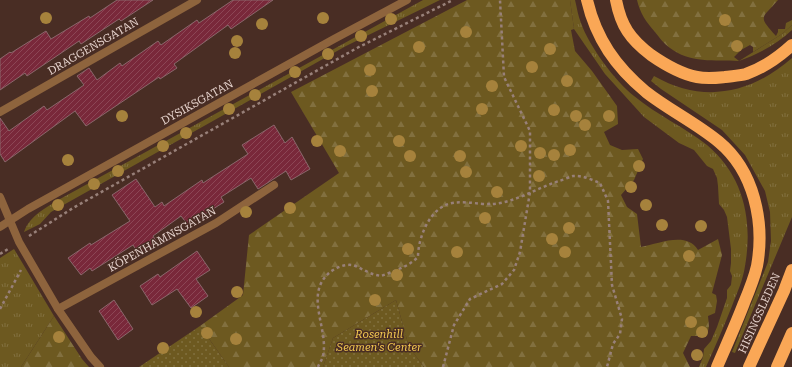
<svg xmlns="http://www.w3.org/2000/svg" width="792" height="367" viewBox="0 0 792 367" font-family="'Roboto Serif',serif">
<defs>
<pattern id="grass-tufts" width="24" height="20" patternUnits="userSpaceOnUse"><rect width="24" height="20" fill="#6d5920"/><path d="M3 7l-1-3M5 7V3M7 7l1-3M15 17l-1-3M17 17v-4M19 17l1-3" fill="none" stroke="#82703f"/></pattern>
<pattern id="forest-firs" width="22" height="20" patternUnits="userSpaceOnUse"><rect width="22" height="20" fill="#6d5920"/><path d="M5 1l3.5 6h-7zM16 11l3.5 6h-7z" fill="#82703f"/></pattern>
<pattern id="park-dots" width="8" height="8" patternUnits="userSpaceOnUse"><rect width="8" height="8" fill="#6d5920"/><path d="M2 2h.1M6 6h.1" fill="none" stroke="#82703f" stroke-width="1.8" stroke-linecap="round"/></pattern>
<pattern id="building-hatch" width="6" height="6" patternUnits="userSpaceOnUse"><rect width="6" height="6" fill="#79283a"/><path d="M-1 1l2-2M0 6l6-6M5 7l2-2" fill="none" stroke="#8c4655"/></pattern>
</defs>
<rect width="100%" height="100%" fill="#492d24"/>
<g fill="url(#grass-tufts)">
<path d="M423,0H440L346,46L51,212L40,224L24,232C30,215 46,208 60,199Z"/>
<path d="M570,0H575C577,8 578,16 581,23C589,46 615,81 634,96C657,115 684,127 707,145C744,176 753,221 745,266C743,280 737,293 732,306C724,326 715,347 706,367H699L703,357L704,349L711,341L717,327L727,298V290L731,285L732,276L730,271L731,263V249L727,217L724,210L719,204L718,186L717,178L713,169L707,166L694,150L679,143L644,117L605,74L574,29Z"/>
<path d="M792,25V30C777,44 759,54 739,61L782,34Z"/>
<path d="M792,58V217L735,353L732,352L768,262L771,241L770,212L765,191L745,155L722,130L661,89L651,81L654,76C703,104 751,94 792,58Z"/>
<polygon points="14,249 54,316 21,367 0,367 0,258"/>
</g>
<g fill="url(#forest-firs)">
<path d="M467,0H570L574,29L571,30L575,51L592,71L617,106L618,124L604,132L610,145L622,150L638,149L643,159L634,180L621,195L627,207L637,214L641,247C659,244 686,231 698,250L718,239L722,255L712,293L716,295L717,301L715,313L708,316L709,326L707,336H691L683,353L690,367H424L409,347L396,300L333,338L323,367H229L200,326L243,295L249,235L339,173L291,92Z"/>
<path d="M637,0H778C762,19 757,15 776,36L778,32V29H785L786,23L792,20V25L782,34L753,52V47L750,45L741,50L734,57L739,61C715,60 689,63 670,48C664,44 659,37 655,32C646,22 640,13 637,0Z"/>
<polygon points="54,316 82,359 89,367 21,367"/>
</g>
<g fill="url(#park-dots)">
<polygon points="396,300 409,347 424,367 323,367 333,338"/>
<polygon points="200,326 229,367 139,367"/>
</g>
<g fill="url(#building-hatch)" stroke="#8a676b">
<polygon points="117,0 153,0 121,21 119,19 81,44 79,41 27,76 25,73 0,90 0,59 10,52 11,53 46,31 51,39 89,16 90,18"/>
<polygon points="233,0 273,0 231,29 228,25 174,64 177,68 160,79 159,77 86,126 75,111 5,162 0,154 0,118 9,131 44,106 47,110 84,85 77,76 89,68 97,80 120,63 122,66 158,41 161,45 197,20 199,23"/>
<polygon points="274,125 285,143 292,137 310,169 291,180 286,171 258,189 251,178 221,197 224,202 188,225 181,216 153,236 158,244 140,256 133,245 92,271 90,268 81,275 68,258 90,243 91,245 130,221 112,195 136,179 155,207 162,202 164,206 202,180 203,183 248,154 242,145"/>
<polygon points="197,251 210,270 196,279 208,296 191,308 177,289 152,305 140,286 158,274 160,277"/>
<polygon points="114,300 133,329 118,340 99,311"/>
</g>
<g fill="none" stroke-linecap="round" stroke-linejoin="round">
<g stroke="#988079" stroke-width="2.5" stroke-dasharray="3 3" stroke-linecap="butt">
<polyline points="29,236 73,208 357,48 453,0"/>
<polyline points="0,254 8,249"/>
<polyline points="0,309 21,270"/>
<path d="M318,367C319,364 322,360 323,356C329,329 304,295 329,273C335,268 344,264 352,265C357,266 361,269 366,271C371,274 376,275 381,276C394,271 408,267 418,257C418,240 427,216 442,207C455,198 478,205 493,204C516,202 537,188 559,181C563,180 569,177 573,176C582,175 592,180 600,183L608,201L612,285L622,319L620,334L613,344L607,367"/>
<polyline points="443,367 454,325 470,299 502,284 514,270 520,252 530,192 530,131 504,77 500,0"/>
</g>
<polyline stroke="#8e643d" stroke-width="8" points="58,309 91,357 100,367"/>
<g stroke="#8e643d" stroke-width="8">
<polyline points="0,112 197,0"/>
<polyline points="0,197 19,242 58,309 216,223 274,185"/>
<polyline points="0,227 28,209 334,39 407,0"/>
</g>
<g stroke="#faa756" stroke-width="12">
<path d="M587,0C596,39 616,67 646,92C669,110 696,123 719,142C754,171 765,222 757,266C754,279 749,291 744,303C736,324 726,346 717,367"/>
<path d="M616,0C621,26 630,39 651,55C664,64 681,74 697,77C707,79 715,78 725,77C731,76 739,76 746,74C763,68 779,57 792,45"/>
<polyline points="749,367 784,291 792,270"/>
<polyline points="777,367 792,333"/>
</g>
</g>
<g fill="#a6823c">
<circle cx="46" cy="18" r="6"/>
<circle cx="323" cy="18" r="6"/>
<circle cx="391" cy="19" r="6"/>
<circle cx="725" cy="20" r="6"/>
<circle cx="262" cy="24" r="6"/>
<circle cx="466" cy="32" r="6"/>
<circle cx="361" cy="36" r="6"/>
<circle cx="237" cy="41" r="6"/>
<circle cx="737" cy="46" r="6"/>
<circle cx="419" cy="47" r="6"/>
<circle cx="550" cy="49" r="6"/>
<circle cx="235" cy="53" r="6"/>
<circle cx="328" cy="54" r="6"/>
<circle cx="532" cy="67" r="6"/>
<circle cx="370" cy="70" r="6"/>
<circle cx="295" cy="72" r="6"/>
<circle cx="567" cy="81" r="6"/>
<circle cx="492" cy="86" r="6"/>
<circle cx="372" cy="91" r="6"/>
<circle cx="255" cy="95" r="6"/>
<circle cx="229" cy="109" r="6"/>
<circle cx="482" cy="109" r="6"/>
<circle cx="554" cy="110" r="6"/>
<circle cx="122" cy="116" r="6"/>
<circle cx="576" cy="116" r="6"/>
<circle cx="609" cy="116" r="6"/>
<circle cx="585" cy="125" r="6"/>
<circle cx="186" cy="133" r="6"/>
<circle cx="317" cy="141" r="6"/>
<circle cx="399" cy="141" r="6"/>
<circle cx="163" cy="146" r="6"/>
<circle cx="521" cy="146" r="6"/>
<circle cx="570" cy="150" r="6"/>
<circle cx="340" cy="151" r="6"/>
<circle cx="540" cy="153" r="6"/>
<circle cx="554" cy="155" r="6"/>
<circle cx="410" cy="156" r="6"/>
<circle cx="460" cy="156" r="6"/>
<circle cx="68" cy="160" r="6"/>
<circle cx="639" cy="166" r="6"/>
<circle cx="118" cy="171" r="6"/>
<circle cx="466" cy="172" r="6"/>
<circle cx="539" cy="176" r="6"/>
<circle cx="94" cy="184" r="6"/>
<circle cx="631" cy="187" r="6"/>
<circle cx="497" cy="192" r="6"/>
<circle cx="58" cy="205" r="6"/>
<circle cx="646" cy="205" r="6"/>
<circle cx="290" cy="208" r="6"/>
<circle cx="246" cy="212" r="6"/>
<circle cx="485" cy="218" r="6"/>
<circle cx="662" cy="225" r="6"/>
<circle cx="701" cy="226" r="6"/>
<circle cx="569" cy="228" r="6"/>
<circle cx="552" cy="239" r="6"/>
<circle cx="408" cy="249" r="6"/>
<circle cx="457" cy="252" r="6"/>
<circle cx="565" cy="252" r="6"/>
<circle cx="689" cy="256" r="6"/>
<circle cx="397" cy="275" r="6"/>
<circle cx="237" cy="292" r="6"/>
<circle cx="375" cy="300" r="6"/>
<circle cx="196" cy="312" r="6"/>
<circle cx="691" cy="322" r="6"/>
<circle cx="702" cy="332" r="6"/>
<circle cx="207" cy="333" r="6"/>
<circle cx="59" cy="337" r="6"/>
<circle cx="236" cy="339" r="6"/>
<circle cx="163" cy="348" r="6"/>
<circle cx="697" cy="355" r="6"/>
</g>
<g text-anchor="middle" stroke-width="3" stroke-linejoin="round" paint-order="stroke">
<g font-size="11" fill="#e7d4ce" stroke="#492d24">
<text transform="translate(93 46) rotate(-30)" y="4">DRAGGENSGATAN</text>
<text transform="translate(197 102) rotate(-29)" y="4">DYSIKSGATAN</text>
<text transform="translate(162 239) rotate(-29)" y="4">KÖPENHAMNSGATAN</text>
<text transform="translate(759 313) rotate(-66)" y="4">HISINGSLEDEN</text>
</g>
<g font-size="11" font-style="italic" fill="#f2c750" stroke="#492d24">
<text x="379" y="338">Rosenhill<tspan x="379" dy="13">Seamen's Center</tspan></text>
</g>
</g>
</svg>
